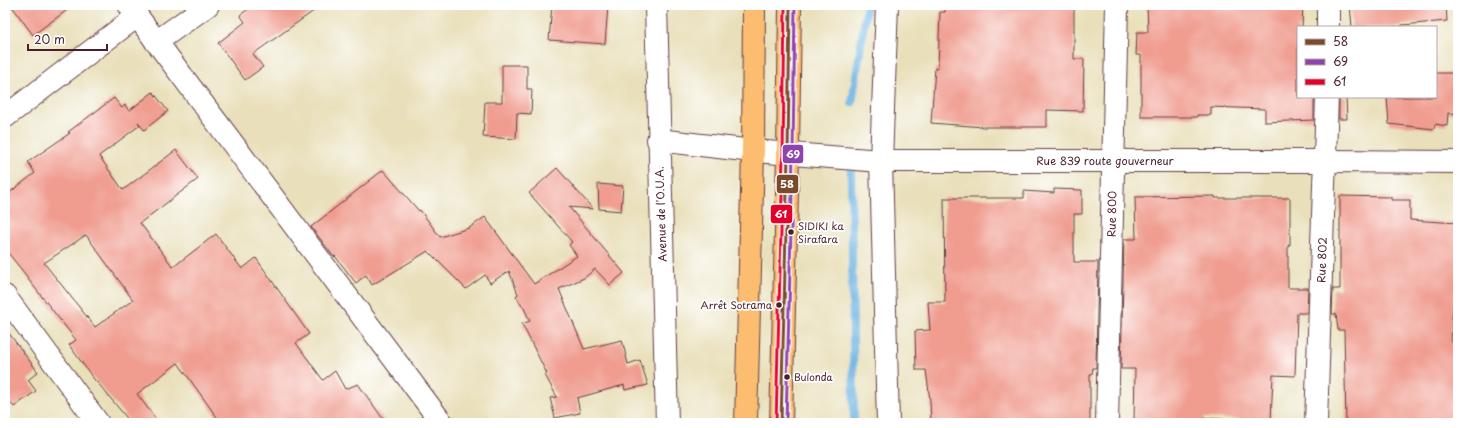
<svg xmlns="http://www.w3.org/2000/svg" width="1463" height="428" viewBox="0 0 1463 428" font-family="'Playpen Sans',sans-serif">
<rect width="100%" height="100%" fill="#fff"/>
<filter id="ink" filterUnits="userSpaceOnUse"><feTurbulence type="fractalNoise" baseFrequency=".025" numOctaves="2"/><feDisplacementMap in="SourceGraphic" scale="8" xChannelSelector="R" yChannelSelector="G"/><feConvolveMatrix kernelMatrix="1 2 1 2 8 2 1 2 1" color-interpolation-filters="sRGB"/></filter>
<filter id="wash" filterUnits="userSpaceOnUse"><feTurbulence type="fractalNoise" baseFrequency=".012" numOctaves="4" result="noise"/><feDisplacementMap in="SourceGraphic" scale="16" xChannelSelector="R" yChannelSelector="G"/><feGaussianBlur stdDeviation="0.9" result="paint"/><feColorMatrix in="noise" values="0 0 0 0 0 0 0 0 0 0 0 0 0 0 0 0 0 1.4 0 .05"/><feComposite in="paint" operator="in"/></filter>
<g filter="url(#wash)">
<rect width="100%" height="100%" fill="#e9e0bb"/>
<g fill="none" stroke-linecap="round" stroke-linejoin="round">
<g stroke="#6bb2e2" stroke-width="8">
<polyline points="852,103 867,5"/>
<polyline points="851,169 854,423"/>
</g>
</g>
<g id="blocks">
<g fill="#f09d90" fill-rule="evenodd">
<polygon points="11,5 74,5 33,35"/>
<polygon points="254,5 322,5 253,54 263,67 245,80 218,43 245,22 240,15"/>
<polygon points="552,5 608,5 605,44 549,40"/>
<polygon points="945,5 1074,5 1074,59 1084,59 1083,111 1047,110 1047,127 984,127 931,123 935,68 938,68 940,12 945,12"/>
<polygon points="1147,5 1303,5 1302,27 1298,27 1298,97 1314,97 1314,120 1265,122 1265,109 1211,107 1211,115 1197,115 1197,117 1141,117 1141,55 1136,55 1137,32 1148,32"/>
<polygon points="1350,5 1446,5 1447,21 1402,25 1402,27 1352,27"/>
<polygon points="502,65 527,65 527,89 532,89 531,114 517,113 516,139 483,137 485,102 502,102"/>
<polygon points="1436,73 1458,73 1458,114 1448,113 1447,126 1435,124 1434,129 1389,124 1387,97 1436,97"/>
<path d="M153,92L168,111L144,130L138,122L140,125L99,156L123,190L176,150L198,179L140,223L173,267L216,234L242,269L256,258L309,334L296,343L323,380L335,371L345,389L358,384L386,423H221L178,363L137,394L159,423H131L97,382H96L69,345L76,340L28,279H29L5,249V196L35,173L28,162L70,133L68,132L114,98L122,108L125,105L129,111ZM86,235L133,300L95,327L44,263Z"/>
<polygon points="1339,97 1346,97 1347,119 1339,119"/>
<polygon points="557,168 593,209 569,207 624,273 610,285 595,269 584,278 559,289 584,349 622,340 628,364 640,360 648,385 625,390 624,385 577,398 580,413 555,418 550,398 557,397 545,375 547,374 522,324 530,321 523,306 522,306 516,296 518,294 509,271 490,283 485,275 466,289 428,251 372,285 366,275 356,283 335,256 334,257 311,227 383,170 419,211 420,210 440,237 469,228 485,217 534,284 577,256 569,245 572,242 529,193"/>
<polygon points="598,184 623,186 621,211 599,209"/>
<polygon points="1054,189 1082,190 1082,214 1074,214 1074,262 1098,262 1096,368 1093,368 1092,374 1090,374 1090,423 931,423 930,400 926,370 916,370 915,331 930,330 928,302 945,302 944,198 1024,198 1024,191 1054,193"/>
<polygon points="1215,196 1215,198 1290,198 1290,245 1288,245 1288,288 1308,288 1307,313 1297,313 1295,376 1273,375 1271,421 1204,418 1204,423 1134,423 1135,369 1121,369 1124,239 1136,239 1135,197"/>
<polygon points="1340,196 1391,197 1391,200 1410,200 1410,220 1458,223 1458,287 1456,287 1455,302 1453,302 1451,342 1458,342 1458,423 1397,423 1398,422 1346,423 1344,330 1338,330 1336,314 1332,314 1333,289 1340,289"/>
<polygon points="5,328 38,372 28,380 36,391 14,407 5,397"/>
</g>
</g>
</g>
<g filter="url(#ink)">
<use href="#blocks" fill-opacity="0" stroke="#623c41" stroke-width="1"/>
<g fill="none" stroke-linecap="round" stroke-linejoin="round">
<g stroke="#623c41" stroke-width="24">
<g id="minor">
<polyline points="129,5 442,423"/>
<polyline points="1328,27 1328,5"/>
<polyline points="156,42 208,5"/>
<polyline points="5,117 137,16"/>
<polyline points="5,296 98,423"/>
<polyline points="1107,423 1117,5"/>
<polyline points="1316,423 1327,97"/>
</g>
</g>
<g stroke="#623c41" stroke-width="24">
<g id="tertiary">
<polyline points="656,5 667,423"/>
<polyline points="887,5 881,161 888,423"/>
<polyline points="658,140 753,151 881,161 1326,161 1458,162"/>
</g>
</g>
<g stroke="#623c41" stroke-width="24">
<g id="trunk">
<polyline points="746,423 753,151 754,5"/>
<polyline points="781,423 788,154 790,5"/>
</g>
</g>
<use href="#minor" stroke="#fff" stroke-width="22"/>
<use href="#tertiary" stroke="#fff" stroke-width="22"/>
<use href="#trunk" stroke="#fcbd6f" stroke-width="22"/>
<g stroke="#fff" stroke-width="6">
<polyline id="bus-1" points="781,423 788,154 790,5"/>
</g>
<g stroke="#fff" stroke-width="6">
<polyline id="bus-2" points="786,423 793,154 795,5"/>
</g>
<g stroke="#fff" stroke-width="6">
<polyline id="bus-3" points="776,423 783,154 785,5"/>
</g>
<use href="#bus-1" stroke="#7a4b2a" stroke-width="3"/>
<use href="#bus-2" stroke="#8e44ad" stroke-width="3"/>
<use href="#bus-3" stroke="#e4002b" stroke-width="3"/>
</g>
</g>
<g fill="#4a1f2b" stroke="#fff" stroke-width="1.5">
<circle cx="791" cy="232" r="3.5"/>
<circle cx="779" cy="305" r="3.5"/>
<circle cx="787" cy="377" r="3.5"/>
</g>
<g text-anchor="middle" stroke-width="3.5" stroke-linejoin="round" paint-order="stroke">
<g font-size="10" fill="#4a1f2b" stroke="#fff" text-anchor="start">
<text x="798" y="230">SIDIKI ka<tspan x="798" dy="13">Sirafara</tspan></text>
<text x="772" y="309" text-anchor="end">Arrêt Sotrama</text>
<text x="794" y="381">Bulonda</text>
</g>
<g font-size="11" fill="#4a1f2b" stroke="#fff">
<text x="1105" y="165">Rue 839 route gouverneur</text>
<text transform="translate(661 214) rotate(-92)" y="4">Avenue de l'O.U.A.</text>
<text transform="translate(1112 214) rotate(-89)" y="4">Rue 800</text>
<text transform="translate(1322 260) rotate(-88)" y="4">Rue 802</text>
</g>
</g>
<g stroke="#fff" stroke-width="1.5">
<rect x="782" y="144" width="22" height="20" rx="4" fill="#8e44ad"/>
<rect x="776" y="174" width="23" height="20" rx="4" fill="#7a4b2a"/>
<rect x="770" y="204" width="23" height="20" rx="4" fill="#e4002b"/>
</g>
<g font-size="11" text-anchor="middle" font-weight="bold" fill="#fff">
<text x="793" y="158">69</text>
<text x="787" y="188">58</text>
<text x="781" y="218">61</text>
</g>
<rect width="1463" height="428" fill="none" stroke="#fff" stroke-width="20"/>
<rect x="1297" y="26" width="140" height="72" fill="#ffffff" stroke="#b7a5aa"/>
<rect x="1305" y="39" width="20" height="6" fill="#7a4b2a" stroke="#b7a5aa"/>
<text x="1333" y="46" font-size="12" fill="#4a1f2b">58</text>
<rect x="1305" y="59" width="20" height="6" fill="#8e44ad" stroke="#b7a5aa"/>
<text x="1333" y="66" font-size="12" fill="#4a1f2b">69</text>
<rect x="1305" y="79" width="20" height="6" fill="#e4002b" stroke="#b7a5aa"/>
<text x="1333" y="86" font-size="12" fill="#4a1f2b">61</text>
<path d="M28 44v6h79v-6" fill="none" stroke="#4a1f2b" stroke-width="2"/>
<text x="34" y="44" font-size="12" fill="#4a1f2b" stroke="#ffffff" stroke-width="3" paint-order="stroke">20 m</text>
</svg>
